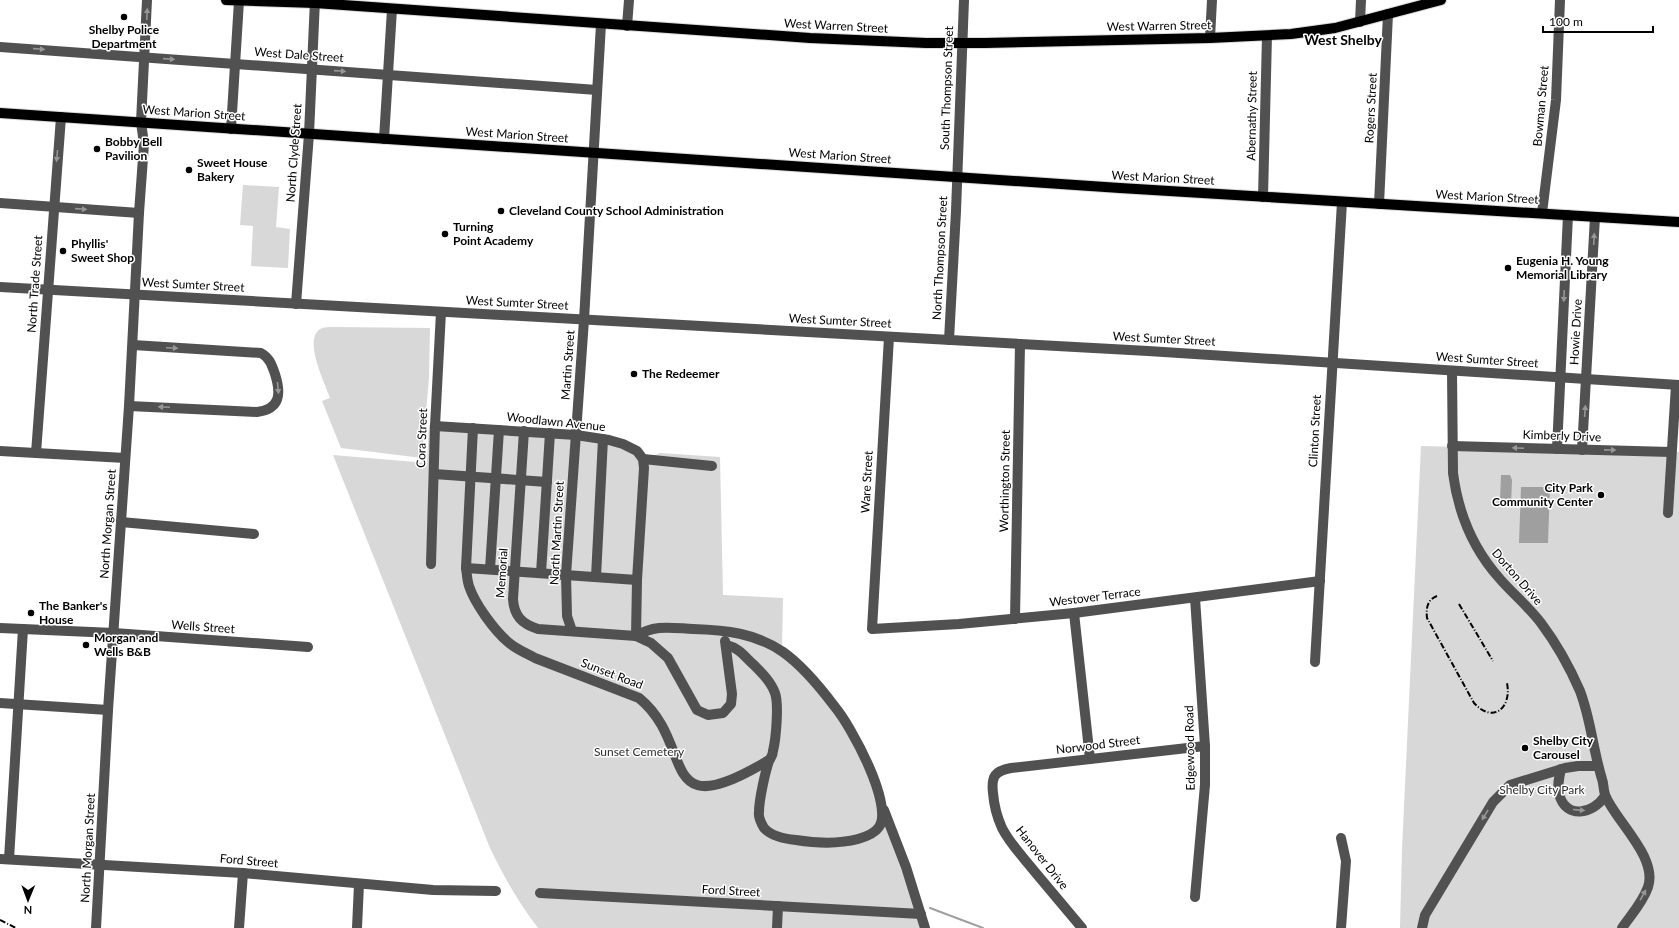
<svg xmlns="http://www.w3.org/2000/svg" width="1679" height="928" viewBox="0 0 1679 928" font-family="Lato,sans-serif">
<rect width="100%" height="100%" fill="#fff"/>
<g fill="#d8d8d8">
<polygon points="243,185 279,187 276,227 290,229 288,268 251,266 253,226 240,225"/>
<path d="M333,327L430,328L429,378L422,458L341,448L322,401L330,398C325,383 303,340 320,329C324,327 329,327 333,327Z"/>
<path d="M429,425C488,429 548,430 606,440C624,443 641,463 660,453L720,457L723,595L783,598L782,652L814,682L867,759L925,928H538C519,903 504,877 490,848L333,455L427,463Z"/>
<polygon points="1421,446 1679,452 1679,928 1400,928 1402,849"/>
</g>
<g fill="#9f9f9f">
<polygon points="1501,475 1510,475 1512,480 1511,505 1498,504 1498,501 1500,501"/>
<polygon points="1521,487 1550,487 1548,543 1519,543"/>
</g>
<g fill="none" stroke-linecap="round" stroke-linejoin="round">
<polyline stroke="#9f9f9f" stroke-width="2" points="930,908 983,928"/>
<g stroke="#dbdbdb" stroke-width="12">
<g id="major">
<polyline points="226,0 315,3 810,38 926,43 985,43 1210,38 1291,34 1335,28 1441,0"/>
<polyline points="0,113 1120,188 1679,222"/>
</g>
</g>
<g stroke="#515151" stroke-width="10">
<polyline points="1360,22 1361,0"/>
<polyline points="627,26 629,0"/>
<polyline points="1210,38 1212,0"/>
<polyline points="0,47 597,90"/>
<polyline points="231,129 239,1"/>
<polyline points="384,139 392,9"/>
<polyline points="1263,197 1267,36"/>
<polyline points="0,203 139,213"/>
<polyline points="1379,204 1388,14"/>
<polyline points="1542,213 1556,100 1560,0"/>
<polyline points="0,287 1148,351 1679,385"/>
<polyline points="296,304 309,134 315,0"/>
<polyline points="889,337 872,629 959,624 1074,613 1320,581"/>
<polyline points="949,340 956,211 964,0"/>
<path d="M1452,371L1453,473C1458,512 1473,549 1500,579C1513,594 1529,607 1541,623C1556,643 1570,668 1580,691C1591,720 1593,750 1602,779C1604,784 1603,791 1606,797C1617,822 1658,858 1648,887C1643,902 1631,915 1622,928"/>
<path d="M129,406L257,412C281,409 281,393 275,374C272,366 270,358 261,353L133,345"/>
<polyline points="435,426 576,435 609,440 623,444 637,451 643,459 644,468 637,580 636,636"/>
<path d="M473,428L466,568C467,574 467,580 469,586C475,604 494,630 508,642C516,649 526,653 535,658L639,698C697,745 654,829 769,760"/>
<path d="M524,431L513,599C514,616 522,624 538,629L636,636L651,643L668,658L697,710L708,715L723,713L731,704L732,694L725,641"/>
<polyline points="1452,446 1671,452"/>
<polyline points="1557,449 1568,215"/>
<polyline points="1582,450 1595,217"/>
<polyline points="0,451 125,458"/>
<polyline points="36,453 61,117"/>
<polyline points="643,459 712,466"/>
<polyline points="434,474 547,482"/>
<polyline points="1668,513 1676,385"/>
<polyline points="121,522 254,534"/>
<polyline points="431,564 435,426 441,312"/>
<polyline points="466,568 637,580"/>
<polyline points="490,569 499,430"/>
<polyline points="541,573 550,433"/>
<polyline points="596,577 603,439"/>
<polyline points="1074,613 1090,759"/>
<polyline points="1015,619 1020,344"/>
<polyline points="0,628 114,633 308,647"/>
<polyline points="572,631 567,616 566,575 584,320 601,24"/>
<path d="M636,636C655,624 672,628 693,629C726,630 755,633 783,652C803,666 820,687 835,707C851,726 894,805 879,827C875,833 865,837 858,839C839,844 815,843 796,840C785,839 772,837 764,828C761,823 758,817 759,812C759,800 765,773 769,761C771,757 773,755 773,751C776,739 779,704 775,693C771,682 762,673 754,665C745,657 739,648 727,645"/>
<polyline points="1315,662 1342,202"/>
<polyline points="0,703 108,710"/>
<path d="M1561,769C1559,778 1557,786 1559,794C1566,820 1593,814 1605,796"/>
<polyline points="884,810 906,867 925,928"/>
<polyline points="1341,838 1346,861 1341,928"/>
<polyline points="0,859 243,873 433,890 496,891"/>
<polyline points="9,859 23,629"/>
<polyline points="540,893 921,914"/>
<polyline points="1195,897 1205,785 1205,746 1195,598"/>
<polyline points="96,928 108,710 129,406 139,213 144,144 141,122 147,0"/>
<polyline points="239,928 243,873"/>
<polyline points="357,928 359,884"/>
<polyline points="777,928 778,906"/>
<path d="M1082,928C1066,909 1051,891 1035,872C1024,858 1010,844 1002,828C997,817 994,805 993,793C991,776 995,771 1011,768L1205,746"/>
<polyline points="1422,928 1425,915 1493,802 1510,785 1565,768 1578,766 1597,766"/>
</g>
<use href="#major" stroke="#000" stroke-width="10"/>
<g stroke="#000" stroke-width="2" stroke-dasharray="6 2 1 2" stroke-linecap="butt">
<path d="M1437,596C1427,600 1426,608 1427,618L1474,703C1493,724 1512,708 1507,683"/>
<polyline points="1459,604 1493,661"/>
<polyline points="0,920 16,928"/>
</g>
</g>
<defs><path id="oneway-solid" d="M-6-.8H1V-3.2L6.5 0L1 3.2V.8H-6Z"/></defs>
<g fill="#979797">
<use href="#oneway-solid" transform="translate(147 14) rotate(-88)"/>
<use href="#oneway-solid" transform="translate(39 49) rotate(4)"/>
<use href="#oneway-solid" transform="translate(169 59) rotate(4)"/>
<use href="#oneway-solid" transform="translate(340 71) rotate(4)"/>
<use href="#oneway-solid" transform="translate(57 156) rotate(95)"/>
<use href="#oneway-solid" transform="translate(81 209) rotate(4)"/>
<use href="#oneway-solid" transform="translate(1594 239) rotate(-87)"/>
<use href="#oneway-solid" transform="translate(1564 296) rotate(93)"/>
<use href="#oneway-solid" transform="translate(172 348) rotate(3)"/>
<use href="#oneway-solid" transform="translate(278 388) rotate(85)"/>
<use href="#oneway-solid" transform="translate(164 407) rotate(-177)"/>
<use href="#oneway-solid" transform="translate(1585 411) rotate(-86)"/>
<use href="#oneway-solid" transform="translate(1518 448) rotate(-178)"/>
<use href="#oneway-solid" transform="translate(1610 450) rotate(1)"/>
<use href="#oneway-solid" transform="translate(1579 810) rotate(5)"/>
<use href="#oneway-solid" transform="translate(1485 815) rotate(121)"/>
<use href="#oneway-solid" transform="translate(1643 895) rotate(-61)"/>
</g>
<g fill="#000" stroke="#fff" stroke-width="1.5">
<circle cx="124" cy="17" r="4"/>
<circle cx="97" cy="149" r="4"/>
<circle cx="189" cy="170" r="4"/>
<circle cx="501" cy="211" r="4"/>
<circle cx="445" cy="234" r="4"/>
<circle cx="63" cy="251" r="4"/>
<circle cx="1508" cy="268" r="4"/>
<circle cx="634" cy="374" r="4"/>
<circle cx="1601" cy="495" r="4"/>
<circle cx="31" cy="613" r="4"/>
<circle cx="86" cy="645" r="4"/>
<circle cx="1525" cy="748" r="4"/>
</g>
<g text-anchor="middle" stroke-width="3" stroke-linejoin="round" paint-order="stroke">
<g font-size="12" fill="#000" stroke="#fff">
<text transform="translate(836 26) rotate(3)" y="4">West Warren Street</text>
<text transform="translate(1159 26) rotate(-1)" y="4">West Warren Street</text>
<text transform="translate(299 55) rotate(4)" y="4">West Dale Street</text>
<text transform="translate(947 88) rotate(-88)" y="4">South Thompson Street</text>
<text transform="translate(1541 106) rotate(-85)" y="4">Bowman Street</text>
<text transform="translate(1371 108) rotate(-87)" y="4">Rogers Street</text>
<text transform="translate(194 113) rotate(4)" y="4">West Marion Street</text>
<text transform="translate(1252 116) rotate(-89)" y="4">Abernathy Street</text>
<text transform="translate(517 135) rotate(4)" y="4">West Marion Street</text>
<text transform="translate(294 153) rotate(-86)" y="4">North Clyde Street</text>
<text transform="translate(840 156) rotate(4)" y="4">West Marion Street</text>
<text transform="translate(1163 178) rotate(3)" y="4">West Marion Street</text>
<text transform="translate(1487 197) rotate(3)" y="4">West Marion Street</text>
<text transform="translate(940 258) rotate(-87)" y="4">North Thompson Street</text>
<text transform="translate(35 284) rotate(-86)" y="4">North Trade Street</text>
<text transform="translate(193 285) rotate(3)" y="4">West Sumter Street</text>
<text transform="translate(517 303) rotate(3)" y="4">West Sumter Street</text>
<text transform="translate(840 321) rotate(3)" y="4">West Sumter Street</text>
<text transform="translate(1576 332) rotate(-87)" y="4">Howie Drive</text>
<text transform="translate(1164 339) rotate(3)" y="4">West Sumter Street</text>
<text transform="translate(1487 360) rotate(4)" y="4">West Sumter Street</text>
<text transform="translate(568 365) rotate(-86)" y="4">Martin Street</text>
<text transform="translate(556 422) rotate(6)" y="4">Woodlawn Avenue</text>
<text transform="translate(1315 431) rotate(-87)" y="4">Clinton Street</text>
<text transform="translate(1562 436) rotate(2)" y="4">Kimberly Drive</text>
<text transform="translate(422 438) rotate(-88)" y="4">Cora Street</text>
<text transform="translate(1005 481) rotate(-89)" y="4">Worthington Street</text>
<text transform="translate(867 482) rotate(-87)" y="4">Ware Street</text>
<text transform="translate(108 524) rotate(-86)" y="4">North Morgan Street</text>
<text transform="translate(557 533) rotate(-87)" y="4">North Martin Street</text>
<text transform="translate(502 573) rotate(-86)" y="4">Memorial</text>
<text transform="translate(1517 577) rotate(49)" y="4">Dorton Drive</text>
<text transform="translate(1095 597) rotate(-7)" y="4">Westover Terrace</text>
<text transform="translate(203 627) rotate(4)" y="4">Wells Street</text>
<text transform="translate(612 674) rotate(21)" y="4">Sunset Road</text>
<text transform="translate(1098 745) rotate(-7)" y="4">Norwood Street</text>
<text transform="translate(1190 748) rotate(-91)" y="4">Edgewood Road</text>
<text transform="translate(88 848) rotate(-87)" y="4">North Morgan Street</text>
<text transform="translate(1042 858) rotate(52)" y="4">Hanover Drive</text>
<text transform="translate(249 861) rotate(5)" y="4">Ford Street</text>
<text transform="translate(731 891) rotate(3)" y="4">Ford Street</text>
</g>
<g font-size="12" font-weight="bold" fill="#000" stroke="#fff" text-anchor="start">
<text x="124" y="34" text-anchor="middle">Shelby Police<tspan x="124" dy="14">Department</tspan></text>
<text x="105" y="146">Bobby Bell<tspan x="105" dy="14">Pavilion</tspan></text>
<text x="197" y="167">Sweet House<tspan x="197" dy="14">Bakery</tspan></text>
<text x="509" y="215">Cleveland County School Administration</text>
<text x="453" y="231">Turning<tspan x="453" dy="14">Point Academy</tspan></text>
<text x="71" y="248">Phyllis'<tspan x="71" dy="14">Sweet Shop</tspan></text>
<text x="1516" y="265">Eugenia H. Young<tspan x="1516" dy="14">Memorial Library</tspan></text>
<text x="642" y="378">The Redeemer</text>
<text x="1593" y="492" text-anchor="end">City Park<tspan x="1593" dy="14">Community Center</tspan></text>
<text x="39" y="610">The Banker's<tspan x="39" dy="14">House</tspan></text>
<text x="94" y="642">Morgan and<tspan x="94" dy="14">Wells B&amp;B</tspan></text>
<text x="1533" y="745">Shelby City<tspan x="1533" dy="14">Carousel</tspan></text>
</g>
<g font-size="12" fill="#2f2f2f" stroke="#fff">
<text x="639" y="756">Sunset Cemetery</text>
<text x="1542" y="794">Shelby City Park</text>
</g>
<g font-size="14" font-weight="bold" fill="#000" stroke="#fff">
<text x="1343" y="45">West Shelby</text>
</g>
</g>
<g transform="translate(28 900) rotate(181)" stroke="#ffffff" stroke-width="3" paint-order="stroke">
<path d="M0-3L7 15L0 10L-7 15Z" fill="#000000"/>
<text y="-6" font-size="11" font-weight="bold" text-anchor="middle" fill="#000000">N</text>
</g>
<path d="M1543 26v6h110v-6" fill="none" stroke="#000000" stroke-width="2"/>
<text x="1549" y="26" font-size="12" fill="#000000" stroke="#ffffff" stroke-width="3" paint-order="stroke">100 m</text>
</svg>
